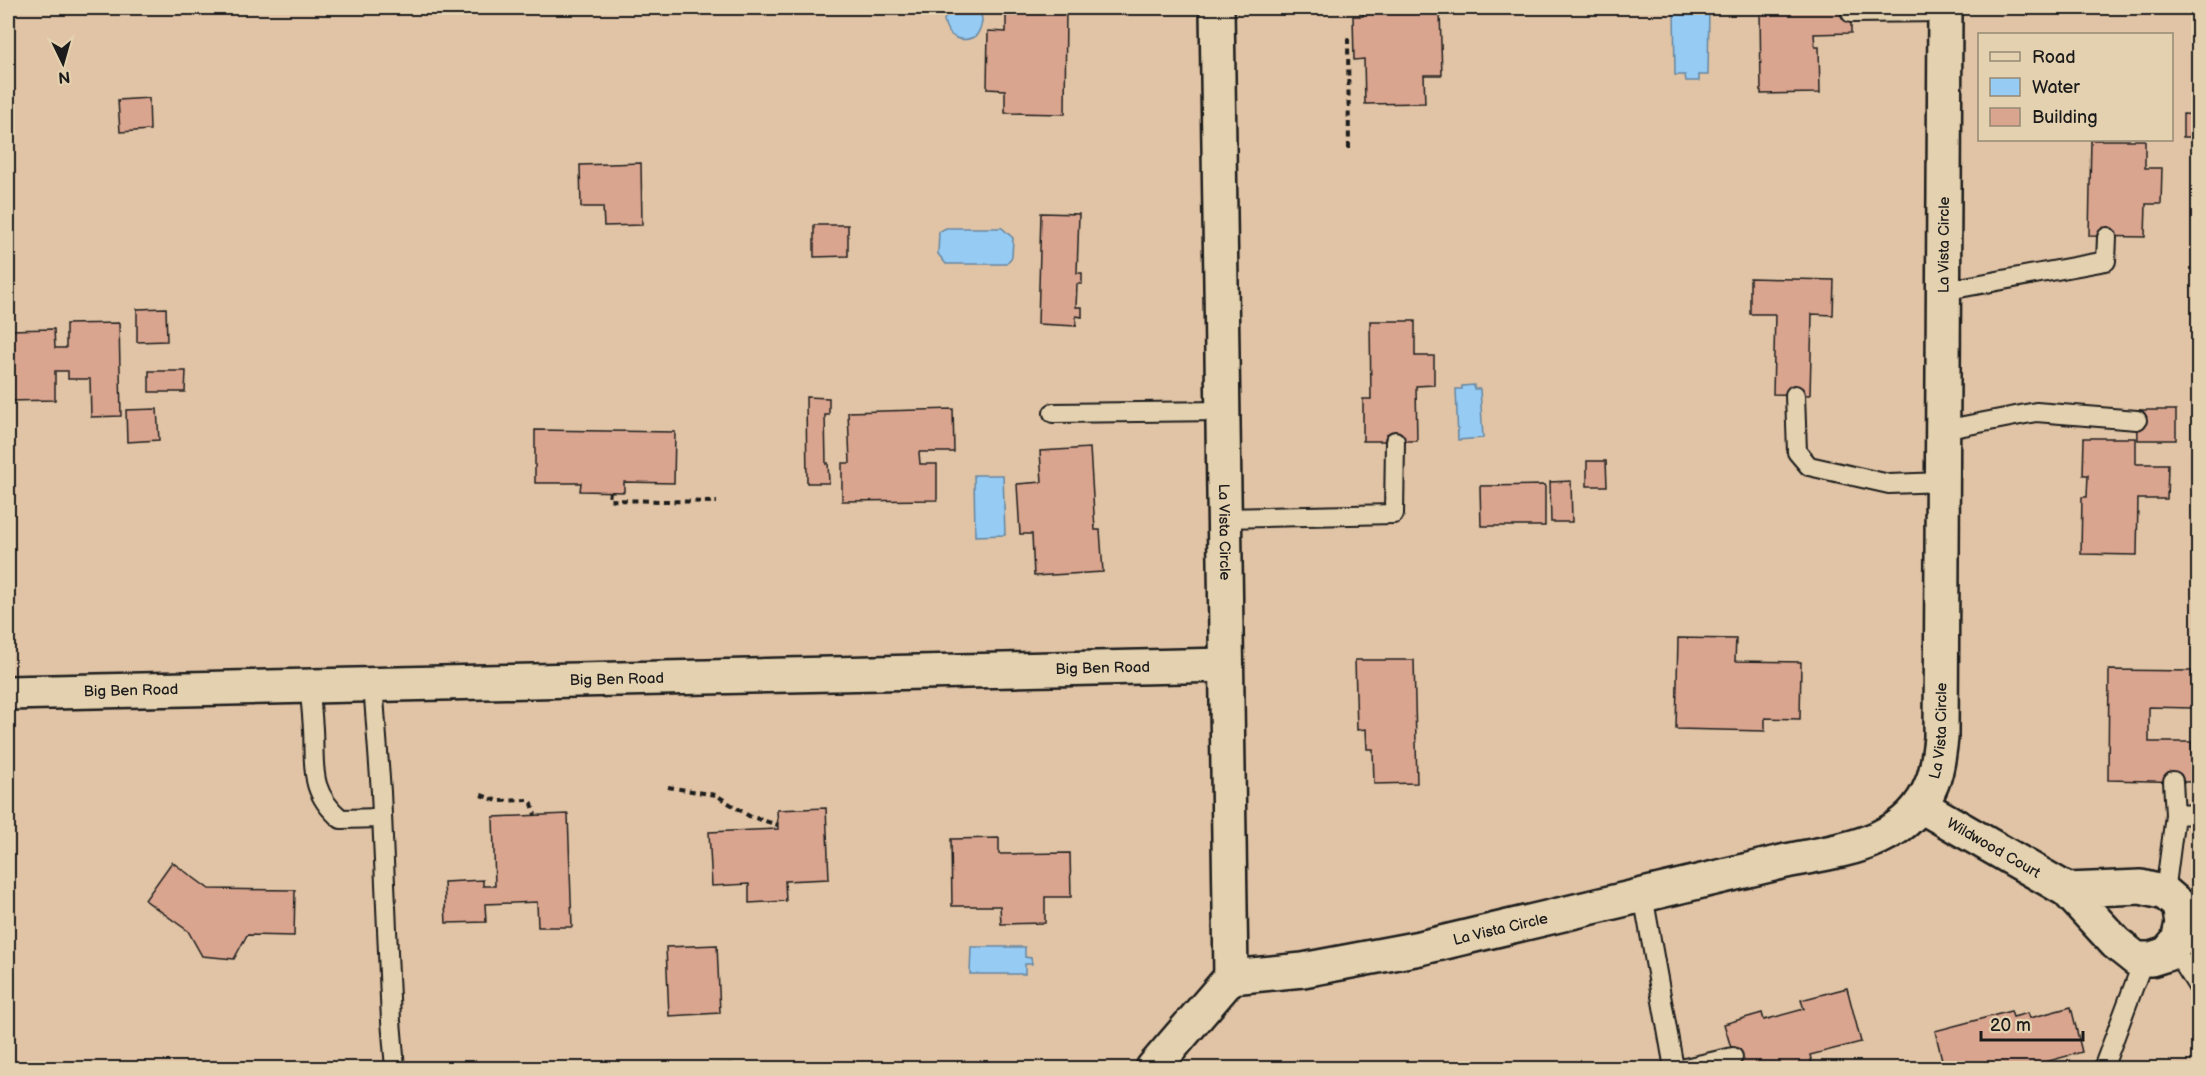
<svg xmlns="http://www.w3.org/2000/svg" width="2206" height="1076" viewBox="0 0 2206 1076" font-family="'Balsamiq Sans',sans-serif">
<rect width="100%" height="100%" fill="#e1c4a5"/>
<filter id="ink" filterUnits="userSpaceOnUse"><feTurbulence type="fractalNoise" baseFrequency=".0167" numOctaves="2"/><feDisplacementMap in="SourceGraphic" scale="12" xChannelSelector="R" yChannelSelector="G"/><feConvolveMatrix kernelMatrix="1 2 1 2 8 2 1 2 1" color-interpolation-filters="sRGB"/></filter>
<g filter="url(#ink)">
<g fill="#96cbf4" stroke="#65859e" stroke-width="1.5">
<path d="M950,8H977C985,17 983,26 976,36C961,44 947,38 944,20Z"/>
<polygon points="1674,8 1709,8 1708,75 1699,75 1699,81 1686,81 1685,75 1675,75"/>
<polygon points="946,228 1002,228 1013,238 1012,257 1006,264 946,264 938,254 939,232"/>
<polygon points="1474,385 1474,389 1480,389 1483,438 1458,440 1456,389 1462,389 1462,386"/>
<polygon points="974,475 1003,475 1005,535 975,536"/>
<polygon points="971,947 1025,947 1025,957 1031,958 1032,964 1025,964 1025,974 970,974"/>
</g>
<g fill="#daa58f" stroke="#1c1c1c" stroke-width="1.5">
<polygon points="1006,8 1066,8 1065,114 1005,113 1005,90 987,89 988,31 1006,32"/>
<polygon points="1363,8 1426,8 1426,12 1440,12 1442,75 1424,75 1425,103 1365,104 1364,59 1354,60 1353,16 1363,16"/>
<polygon points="1760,8 1851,8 1851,33 1814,34 1815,47 1819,47 1820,93 1761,94"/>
<polygon points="149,98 150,130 120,132 118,100"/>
<polygon points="2183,114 2198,115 2198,137 2183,137"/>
<polygon points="2091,140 2145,140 2145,168 2162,168 2161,204 2146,204 2145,237 2089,236"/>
<polygon points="641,163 642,225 604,226 603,207 581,207 580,165"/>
<polygon points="1041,213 1079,214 1077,273 1082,273 1082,284 1077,284 1076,307 1082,307 1082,317 1076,316 1076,326 1038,324"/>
<polygon points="814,225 848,225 848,256 814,257"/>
<polygon points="1750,278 1834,280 1833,315 1812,314 1810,395 1773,394 1775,314 1750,314"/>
<polygon points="166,308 167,341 137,342 137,309"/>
<polygon points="1370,321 1415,321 1415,356 1434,356 1434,385 1416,386 1417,441 1363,441 1363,399 1371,399"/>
<polygon points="119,323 121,416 91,417 90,379 68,379 68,371 55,371 55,400 8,401 8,330 54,329 55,348 66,348 66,324"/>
<polygon points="149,371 186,371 185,392 149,392"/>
<polygon points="806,397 829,398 829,415 825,415 826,464 828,463 829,483 807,483"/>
<polygon points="157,409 159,440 127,442 126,410"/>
<polygon points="953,409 954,452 919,452 920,464 937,464 937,500 842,501 842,463 850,463 848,412"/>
<polygon points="2137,410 2176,410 2176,440 2138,440"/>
<polygon points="535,430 675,432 674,483 624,482 624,492 580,491 581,483 535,483"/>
<polygon points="2084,438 2136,438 2136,464 2168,464 2167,499 2138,499 2137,555 2081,554 2082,497 2087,497 2088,475 2083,475"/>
<polygon points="1090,448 1095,530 1100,530 1103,572 1034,576 1032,534 1020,534 1017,484 1042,482 1040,451"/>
<polygon points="1587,461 1606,461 1607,486 1587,486"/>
<polygon points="1571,481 1572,522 1551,522 1550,482"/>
<polygon points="1545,485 1545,526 1481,526 1480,486"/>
<polygon points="2194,543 2198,543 2198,566 2195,567"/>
<polygon points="1678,638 1736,639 1735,661 1801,662 1800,719 1765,718 1765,731 1676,729"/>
<polygon points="1355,660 1414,660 1417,783 1374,784 1373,749 1367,749 1366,729 1357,730"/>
<polygon points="2109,670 2192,671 2192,708 2149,707 2149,742 2192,742 2191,782 2108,780"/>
<polygon points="826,808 829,879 785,881 786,901 749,903 749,884 712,886 709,832 778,829 777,810"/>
<polygon points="568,814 572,927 538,927 537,902 485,904 486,922 446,923 444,882 483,880 483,886 495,886 493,817"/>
<polygon points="999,838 999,854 1070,853 1071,897 1045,897 1045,923 1001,924 1000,906 952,906 951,839"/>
<polygon points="172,862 209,889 295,890 294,936 247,935 234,959 202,956 188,931 145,900"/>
<polygon points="717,945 720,1013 669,1016 666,947"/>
<polygon points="1847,988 1861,1042 1810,1055 1813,1068 1767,1068 1766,1065 1752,1068 1737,1068 1724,1024 1762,1013 1764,1020 1804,1009 1801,1000"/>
<polygon points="2071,1007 2082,1052 2023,1068 1944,1068 1935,1031 2011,1011 2013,1017 2028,1013 2030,1018"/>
<polygon points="732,1064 733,1068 689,1068 689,1065"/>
</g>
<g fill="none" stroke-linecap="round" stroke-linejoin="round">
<g stroke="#1c1c1c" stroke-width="22">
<g id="lane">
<polyline points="1851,13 1944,12"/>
<polyline points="1943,291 2106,261 2107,237"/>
<polyline points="1795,395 1797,452 1809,466 1889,484 1943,482"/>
<polyline points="1053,413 1223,411"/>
<polyline points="1943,430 2036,412 2137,420"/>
<polyline points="1225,518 1394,514 1395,441"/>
<polyline points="373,684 381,792 391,1021 395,1068"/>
<path d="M309,686C311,700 312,714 313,729C315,766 308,791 341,819L382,818"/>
<polyline points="2173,781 2175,815"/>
<polyline points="2165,893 2175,815 2198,814"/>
<polyline points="1643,895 1674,1068"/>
<polyline points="2173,947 2198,987"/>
<polyline points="2105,1063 2144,959"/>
<polyline points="1685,1068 1733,1057"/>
</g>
</g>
<g stroke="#1c1c1c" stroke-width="38">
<g id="street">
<path id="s1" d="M1217,8L1231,977"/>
<path id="s2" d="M8,693L1226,665"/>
<path id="s3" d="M1921,806L2067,890L2116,943L2136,959H2151L2167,954L2178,941L2182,923L2179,905L2165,893L2141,887L2067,890"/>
<path id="s4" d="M1231,977L1303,970L1420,948L1786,861C1842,850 1909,844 1932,783C1938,769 1939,753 1941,738L1945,8"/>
<polyline points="1153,1068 1231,977"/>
</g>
</g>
<g stroke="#1c1c1c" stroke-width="4" stroke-dasharray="6 4.5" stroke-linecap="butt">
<polyline points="1349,149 1348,39 1354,39"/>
<polyline points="610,491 609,500 717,502"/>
<polyline points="668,787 716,795 749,816 778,825"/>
<polyline points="481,795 498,801 529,800 532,803 535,815"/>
</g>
<use href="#lane" stroke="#e4d1af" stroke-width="18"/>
<use href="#street" stroke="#e4d1af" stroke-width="33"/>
</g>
</g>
<g text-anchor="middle" stroke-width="5" stroke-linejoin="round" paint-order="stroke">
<g font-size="15" fill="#1c1c1c" stroke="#e4d1af">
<text dy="5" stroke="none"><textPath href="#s4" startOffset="1281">La Vista Circle</textPath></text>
<text dy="5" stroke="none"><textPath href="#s1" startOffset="524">La Vista Circle</textPath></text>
<text dy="5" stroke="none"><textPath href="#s2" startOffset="1095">Big Ben Road</textPath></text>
<text dy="5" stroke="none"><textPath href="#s2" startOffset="609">Big Ben Road</textPath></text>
<text dy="5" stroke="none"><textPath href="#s2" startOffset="123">Big Ben Road</textPath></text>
<text dy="5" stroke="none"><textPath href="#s4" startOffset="795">La Vista Circle</textPath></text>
<text dy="5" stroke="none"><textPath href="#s3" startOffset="84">Wildwood Court</textPath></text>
<text dy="5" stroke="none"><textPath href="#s4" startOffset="274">La Vista Circle</textPath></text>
</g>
</g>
<rect width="2206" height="1076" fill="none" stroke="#e4d1af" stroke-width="30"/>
<rect x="15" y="15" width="2176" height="1046" fill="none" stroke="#1c1c1c" stroke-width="2" filter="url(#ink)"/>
<rect x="1978" y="33" width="195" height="108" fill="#e4d1af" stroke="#948974" stroke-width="1.5"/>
<rect x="1990" y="52" width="30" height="9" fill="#e4d1af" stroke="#948974" stroke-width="1.5"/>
<text x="2032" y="63" font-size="18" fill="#1c1c1c">Road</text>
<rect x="1990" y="78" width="30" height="18" fill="#96cbf4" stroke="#948974" stroke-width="1.5"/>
<text x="2032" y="93" font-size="18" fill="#1c1c1c">Water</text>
<rect x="1990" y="108" width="30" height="18" fill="#daa58f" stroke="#948974" stroke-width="1.5"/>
<text x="2032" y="123" font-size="18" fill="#1c1c1c">Building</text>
<g transform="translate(63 63) rotate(175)" stroke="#e4d1af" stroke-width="4.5" paint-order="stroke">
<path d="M0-4.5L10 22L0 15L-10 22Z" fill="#1c1c1c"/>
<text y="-9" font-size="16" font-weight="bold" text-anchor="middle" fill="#1c1c1c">N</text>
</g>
<path d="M1981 1031v9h102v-9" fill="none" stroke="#1c1c1c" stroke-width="3"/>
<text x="1990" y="1031" font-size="18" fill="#1c1c1c" stroke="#e4d1af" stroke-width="4.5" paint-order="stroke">20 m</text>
</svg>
